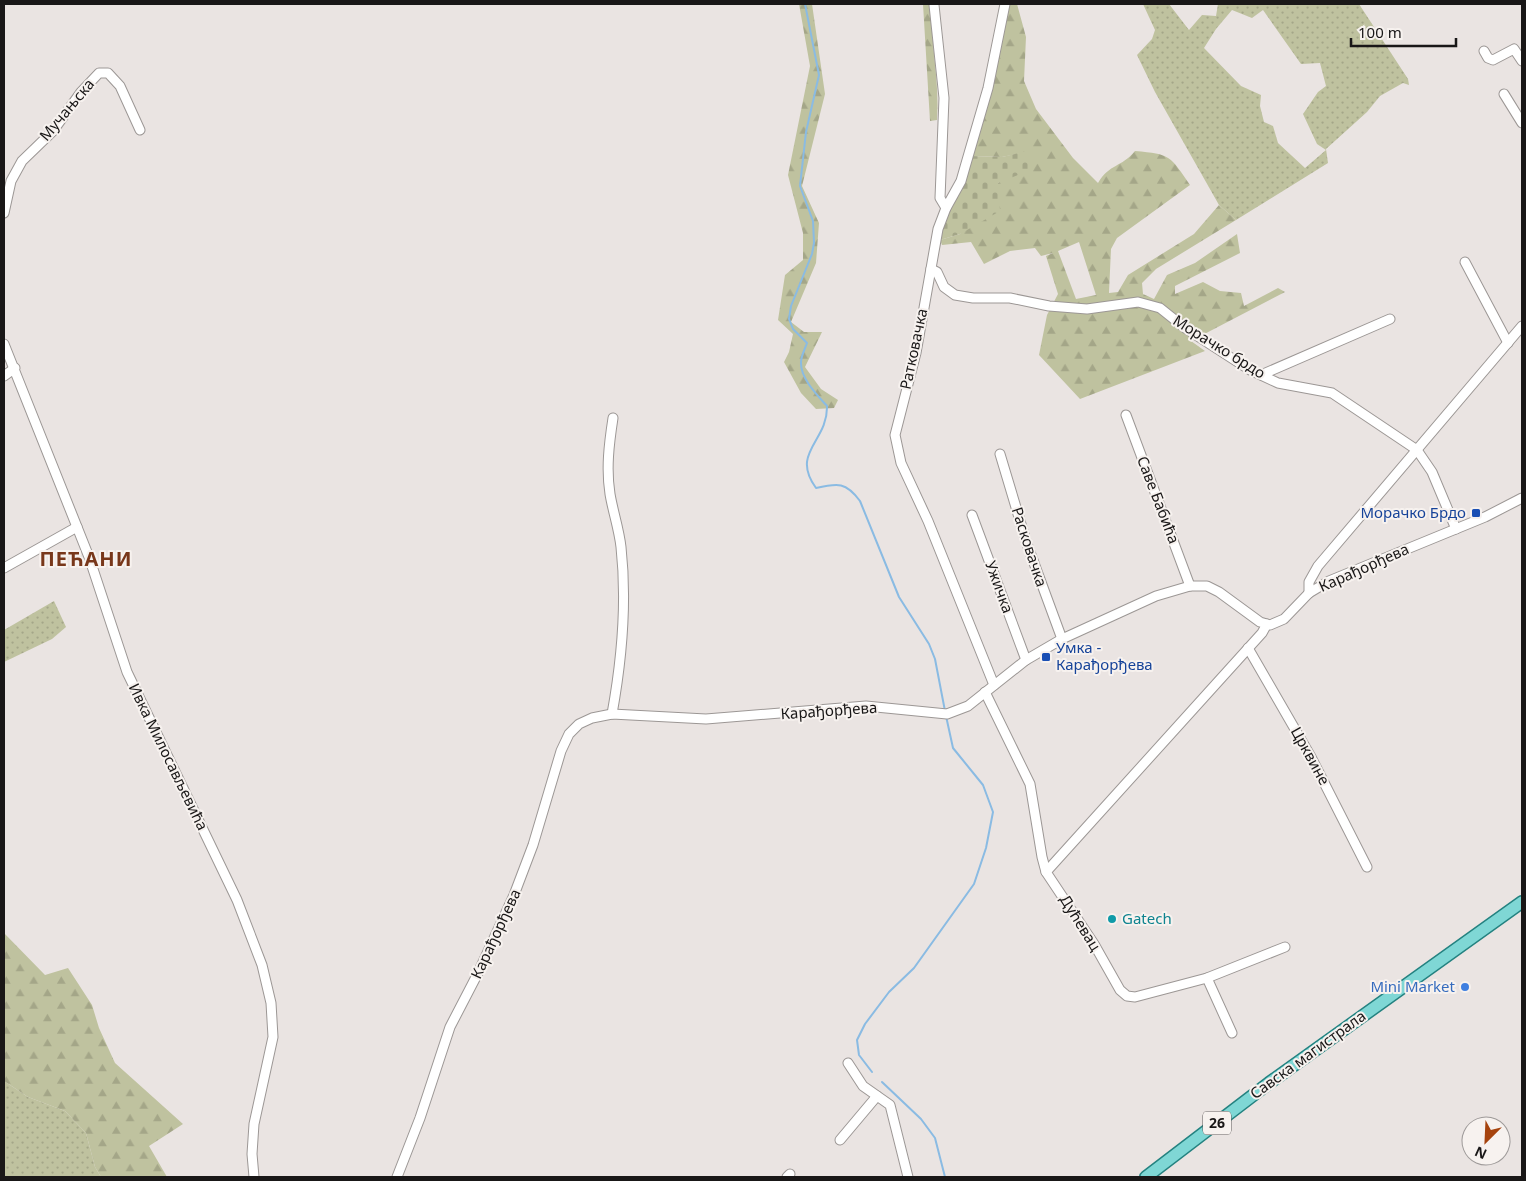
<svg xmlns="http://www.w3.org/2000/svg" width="1526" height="1181" viewBox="0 0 1526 1181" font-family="'Noto Sans',sans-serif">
<defs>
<pattern id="green-dots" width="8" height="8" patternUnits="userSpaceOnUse" patternTransform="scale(1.25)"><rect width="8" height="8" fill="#bfc29f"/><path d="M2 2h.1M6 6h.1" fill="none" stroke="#a4a688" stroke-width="1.8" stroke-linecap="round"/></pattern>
<pattern id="forest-firs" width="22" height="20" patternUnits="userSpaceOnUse" patternTransform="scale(1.25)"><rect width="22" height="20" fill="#bfc29f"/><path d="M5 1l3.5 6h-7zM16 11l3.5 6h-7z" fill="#a4a688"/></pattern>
<pattern id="cemetery-stones" width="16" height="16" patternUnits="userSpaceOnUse" patternTransform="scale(1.25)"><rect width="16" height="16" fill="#bfc29f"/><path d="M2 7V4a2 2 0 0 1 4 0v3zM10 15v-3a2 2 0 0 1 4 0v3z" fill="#a4a688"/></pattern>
</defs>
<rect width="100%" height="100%" fill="#eae4e2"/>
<g fill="url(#green-dots)" fill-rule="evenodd">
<path d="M1143,4H1169L1189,30L1202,15L1216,16L1218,4H1359L1408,79L1409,85L1403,83L1380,96L1367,112L1326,149L1328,163L1236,220L1219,205L1155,92L1137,55L1152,39L1155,30ZM1232,10L1252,18L1263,10L1301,64L1320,63L1326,86L1318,92L1303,114L1317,144L1326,150L1305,168L1278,143L1273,126L1264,122L1260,106L1261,95L1241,86L1204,48L1216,29Z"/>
<polygon points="54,601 66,627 52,639 4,662 4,630"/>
<polygon points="4,1081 28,1097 65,1111 86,1133 95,1167 101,1177 4,1177"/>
</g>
<g fill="url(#forest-firs)" fill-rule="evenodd">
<polygon points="799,4 812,4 825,94 802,186 819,223 816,263 791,322 804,332 822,332 805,367 821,389 838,400 834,408 816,409 801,393 784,362 789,352 793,334 778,320 785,275 803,260 803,233 788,175 810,66"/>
<path d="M923,4H932C930,43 940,81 937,120L930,121Z"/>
<path d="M1010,4H1017L1026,37L1024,81L1036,109L1073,158L1098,183C1110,163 1121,168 1135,151C1171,154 1170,156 1190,185L1117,238L1111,249L1109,293L1118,292L1128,275L1194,234L1219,205L1236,220L1156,269L1142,283L1143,294L1154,299L1167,275L1195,263L1237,234L1240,253L1175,286V294L1203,282L1220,291L1241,293L1244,306L1278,288L1285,292L1191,341L1205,351L1080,399L1039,355L1047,315L1058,294L1046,256L1053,253L1041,256L1035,248L1010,251L984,264L971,242L942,245L940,240L960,234L998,183L1027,152L1002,157L972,156L995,79L1003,28ZM1079,242L1096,295L1076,299L1058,251Z"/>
<polygon points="4,933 45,975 68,968 92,1005 99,1028 115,1063 183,1124 149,1146 167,1177 101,1177 95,1167 86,1133 65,1111 28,1097 4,1081"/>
</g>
<polygon fill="url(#cemetery-stones)" points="1027,151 1033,169 998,183 1000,211 960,234 940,240 945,223 972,156 1002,157"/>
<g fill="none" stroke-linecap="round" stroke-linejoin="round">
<g stroke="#8abbe3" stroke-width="2">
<path d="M805,4L819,75L806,132L800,186L813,221L814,243L812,254L791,306L789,319L793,329L807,343C805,349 801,356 801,362C800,378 817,395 827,406C828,442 790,452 816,488C838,483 846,482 860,501L899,597L929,644L935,659L945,711"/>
<polyline points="872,1072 859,1055 857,1040 865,1024 889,992 914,968 974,884 986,848 993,812 983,785 953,748 946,716"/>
<polyline points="882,1082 921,1119 935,1138 945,1177"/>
</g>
<g stroke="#9c9795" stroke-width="11">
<g id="minor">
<polyline points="934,5 944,98 940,198 946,208"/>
<polyline points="1484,51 1488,58 1493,60 1514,49 1522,61"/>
<polyline points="1504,94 1522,123"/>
<polyline points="4,213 11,181 22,161 53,131 81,92 99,73 108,73 120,86 140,130"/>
<polyline points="1465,262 1508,343"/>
<polyline points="931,269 937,272 944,287 955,295 973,298 1010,298 1049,306 1087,309 1138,302 1160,308 1185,328 1250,370 1278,383 1332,393 1417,450 1432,472 1456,529"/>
<polyline points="4,344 89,557 127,672 237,900 262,965 271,1003 273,1037 254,1124 252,1154 254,1177"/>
<polyline points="1261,375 1390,319"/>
<polyline points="4,376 15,368"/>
<polyline points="1126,415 1190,586"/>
<polyline points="1000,454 1027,544 1062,639"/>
<polyline points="972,515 1026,660"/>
<polyline points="4,568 77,527"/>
<polyline points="1309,593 1309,582 1318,566 1522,326"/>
<polyline points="1248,648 1311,757 1367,867"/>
<polyline points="994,685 928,521 901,463 895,435 916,353 938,229 946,208 961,181 965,167 988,88 1005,4"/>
<polyline points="985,692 1030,784 1042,857 1046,872 1094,944 1120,990 1127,996 1135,997 1207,978 1285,947"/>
<path d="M612,714C622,659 627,602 621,547C619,529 613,512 610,494C606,469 609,444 613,418"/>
<polyline points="1046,872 1262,633 1267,624"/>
<polyline points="1207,978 1232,1033"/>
<polyline points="848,1063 863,1086 890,1105 908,1177"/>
<polyline points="840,1140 877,1096"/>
<polyline points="397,1177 420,1118 450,1027 477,975 514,895 533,845 561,751 569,734 579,724 592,718 612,714 706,719 866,706 947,714 968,706 1026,660 1062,639 1156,596 1190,586 1207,586 1219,592 1260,622 1270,625 1284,619 1309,593 1329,581 1485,517 1522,498"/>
<polyline points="787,1177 790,1174"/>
</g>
</g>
<g stroke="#248280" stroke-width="14">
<polyline id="major" points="1146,1177 1269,1083 1522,902"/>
</g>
<use href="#minor" stroke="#fff" stroke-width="9"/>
<use href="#major" stroke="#7fd7d5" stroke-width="11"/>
</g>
<g fill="#1a4fb4" stroke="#f7f2ef" stroke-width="2">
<rect x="1471" y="508" width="10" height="10" rx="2.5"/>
<rect x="1041" y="652" width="10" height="10" rx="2.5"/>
</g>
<circle fill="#0f9aa8" stroke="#f7f2ef" stroke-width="2" cx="1112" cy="919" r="5"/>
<circle fill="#3f7fe0" stroke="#f7f2ef" stroke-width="2" cx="1465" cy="987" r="5"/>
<g text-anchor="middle" stroke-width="4" stroke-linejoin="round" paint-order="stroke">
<rect fill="#f7f2ef" stroke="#5c5958" stroke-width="1" x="1203" y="1111.5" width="28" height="23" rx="4"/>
<g font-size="14" font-weight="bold" fill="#191717">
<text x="1217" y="1128">26</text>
</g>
<g font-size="15" fill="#191717" stroke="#f7f2ef">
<text transform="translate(67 110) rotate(-50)" y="5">Мучањска</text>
<text transform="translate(1219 347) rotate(32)" y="5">Морачко брдо</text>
<text transform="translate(914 349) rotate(-78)" y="5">Ратковачка</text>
<text transform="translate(1158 500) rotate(69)" y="5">Саве Бабића</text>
<text transform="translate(1029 547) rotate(72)" y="5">Расковачка</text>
<text transform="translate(1364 568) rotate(-24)" y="5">Карађорђева</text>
<text transform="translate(999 587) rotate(70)" y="5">Ужичка</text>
<text transform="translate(829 711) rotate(-4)" y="5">Карађорђева</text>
<text transform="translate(1310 756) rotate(61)" y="5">Црквине</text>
<text transform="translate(168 757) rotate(64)" y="5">Ивка Милосављевића</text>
<text transform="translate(1080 923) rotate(58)" y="5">Дућевац</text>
<text transform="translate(496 934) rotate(-65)" y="5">Карађорђева</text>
<text transform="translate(1308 1055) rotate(-36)" y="5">Савска магистрала</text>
</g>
<g font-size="15" fill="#164399" stroke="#f7f2ef" text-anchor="end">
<text x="1466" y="518">Морачко Брдо</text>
<text x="1056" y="653" text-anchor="start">Умка -<tspan x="1056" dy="17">Карађорђева</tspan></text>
</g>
<g font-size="15" fill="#0d838f" stroke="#f7f2ef" text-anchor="start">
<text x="1122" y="924">Gatech</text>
</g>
<g font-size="15" fill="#366cbe" stroke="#f7f2ef" text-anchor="end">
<text x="1455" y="992">Mini Market</text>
</g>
<g font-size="20" font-weight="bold" letter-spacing="1" fill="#78371a" stroke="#f7f2ef">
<text x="86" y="566">ПЕЋАНИ</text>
</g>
</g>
<rect width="1526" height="1181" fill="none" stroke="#191717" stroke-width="10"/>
<g transform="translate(1486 1141) rotate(204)"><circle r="24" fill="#f7f2ef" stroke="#9e9a99"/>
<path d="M0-4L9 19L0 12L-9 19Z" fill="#a6430d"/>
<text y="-8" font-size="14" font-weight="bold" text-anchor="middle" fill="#191717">N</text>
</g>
<path d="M1351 38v8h105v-8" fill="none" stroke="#191717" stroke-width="2.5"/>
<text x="1358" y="38" font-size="15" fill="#191717" stroke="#f7f2ef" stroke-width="4" paint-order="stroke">100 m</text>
</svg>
